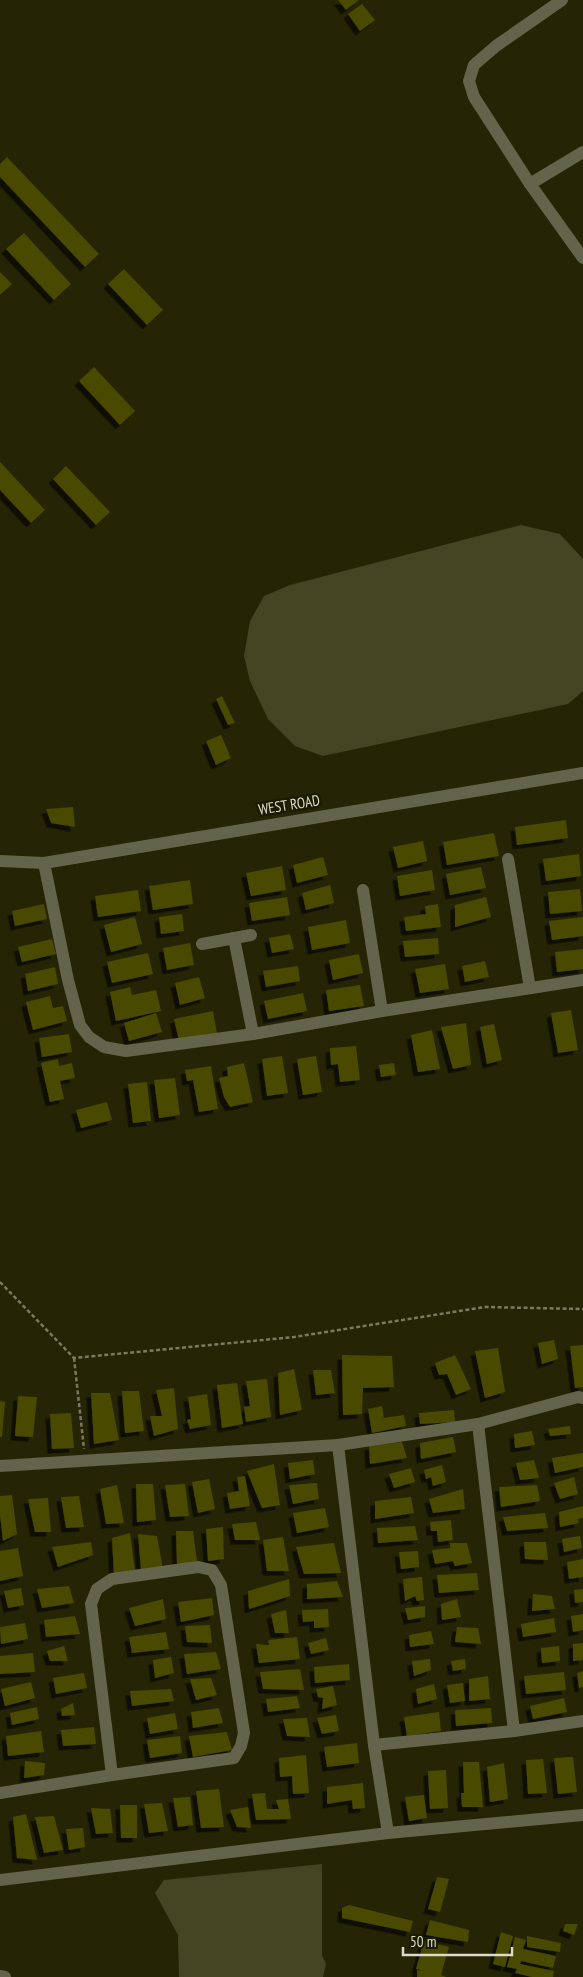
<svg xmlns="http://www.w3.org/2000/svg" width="583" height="1977" viewBox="0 0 583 1977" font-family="'PT Sans Narrow',sans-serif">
<defs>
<filter id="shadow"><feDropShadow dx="-4.5" dy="4.5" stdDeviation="0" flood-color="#0009"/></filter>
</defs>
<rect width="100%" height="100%" fill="#252405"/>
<g fill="#454523">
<polygon points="521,525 560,534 583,559 583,691 568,704 323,756 295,746 268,719 250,681 244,656 250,621 264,596 290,585"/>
<polygon points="322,1864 322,1955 326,1964 323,1977 179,1977 178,1935 155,1893 164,1880"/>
</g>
<g fill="#494806" filter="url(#shadow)">
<polygon points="338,0 359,0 346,10"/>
<polygon points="362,4 375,20 360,31 348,14"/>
<polygon points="7,157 99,254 85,267 0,177 0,164"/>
<polygon points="24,233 71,284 54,300 6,249"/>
<polygon points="124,269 163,310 147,325 108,284"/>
<polygon points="0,272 12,284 0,295"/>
<polygon points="94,367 135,411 120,425 79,381"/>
<polygon points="0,462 45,510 31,523 0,490"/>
<polygon points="66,466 110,512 96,525 53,479"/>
<polygon points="222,696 235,723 228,725 216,699"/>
<polygon points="221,735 231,758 216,765 206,741"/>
<polygon points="73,807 75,827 51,823 46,809"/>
<polygon points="566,820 568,838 517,845 515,827"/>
<polygon points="494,833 499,856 447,865 443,842"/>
<polygon points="423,841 427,861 398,868 393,847"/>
<polygon points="579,854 581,876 546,881 543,859"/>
<polygon points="323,857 328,875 297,883 293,865"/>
<polygon points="282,866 286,890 251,896 246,873"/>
<polygon points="481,867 486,888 450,895 446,874"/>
<polygon points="432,870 435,890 400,896 397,876"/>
<polygon points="190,880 193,904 153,910 149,886"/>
<polygon points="330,885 334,903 306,910 302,893"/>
<polygon points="580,889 582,911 550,914 548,892"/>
<polygon points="138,890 141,911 98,917 95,896"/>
<polygon points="287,897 290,915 252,921 249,903"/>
<polygon points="486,897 491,917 455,927 455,905"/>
<polygon points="44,904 47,919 15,926 12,911"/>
<polygon points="438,904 441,927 406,931 404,917 426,914 425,906"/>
<polygon points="182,914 184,931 161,934 159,917"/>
<polygon points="135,917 142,944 111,952 104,925"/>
<polygon points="583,917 583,936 552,940 549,921"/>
<polygon points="346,920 350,943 312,950 308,927"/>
<polygon points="290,934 294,949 272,953 269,938"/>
<polygon points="438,938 439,954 405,957 403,941"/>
<polygon points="52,939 56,954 22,962 18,947"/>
<polygon points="190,943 194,965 167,970 163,948"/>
<polygon points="583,949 583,969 557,972 555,952"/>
<polygon points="148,953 153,974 112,983 107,962"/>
<polygon points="359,954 363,973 333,980 329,960"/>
<polygon points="485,961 489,977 465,982 462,966"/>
<polygon points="445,964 449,989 420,993 415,969"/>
<polygon points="298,966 300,981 266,987 263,971"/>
<polygon points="55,967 58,984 28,991 25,974"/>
<polygon points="199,977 205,998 180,1005 175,983"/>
<polygon points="360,985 364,1006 329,1011 326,990"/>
<polygon points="130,987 132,995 156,990 161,1011 116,1021 110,992"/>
<polygon points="303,993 307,1011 268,1019 264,1001"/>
<polygon points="50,996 53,1008 63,1006 67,1021 33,1030 26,1002"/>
<polygon points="571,1010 578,1050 558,1053 551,1013"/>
<polygon points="213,1011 217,1033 179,1041 174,1019"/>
<polygon points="156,1013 162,1032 129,1041 124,1023"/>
<polygon points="466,1023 471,1065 453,1069 441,1027"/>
<polygon points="494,1024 502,1060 487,1064 480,1027"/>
<polygon points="432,1030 440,1069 418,1072 411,1035"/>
<polygon points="69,1034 72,1052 42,1057 39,1038"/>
<polygon points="356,1046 360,1080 340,1082 338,1064 331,1065 330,1048"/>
<polygon points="282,1056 288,1093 267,1096 262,1059"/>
<polygon points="316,1056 322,1092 303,1095 297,1059"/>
<polygon points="58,1059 59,1066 72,1063 75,1078 60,1081 64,1099 50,1102 41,1063"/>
<polygon points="244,1063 253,1102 230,1107 224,1097 219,1078 228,1076 227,1067"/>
<polygon points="394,1063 396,1075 381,1077 379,1065"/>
<polygon points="211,1066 218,1109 199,1112 193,1080 187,1081 185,1070"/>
<polygon points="175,1078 180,1115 159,1118 154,1080"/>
<polygon points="147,1082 151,1121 133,1123 128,1084"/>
<polygon points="107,1102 112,1120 81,1128 76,1110"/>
<polygon points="554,1340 558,1359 542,1364 538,1343"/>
<polygon points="583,1345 583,1387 575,1388 570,1346"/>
<polygon points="498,1348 505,1392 485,1398 475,1351"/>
<polygon points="342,1355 392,1356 394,1387 363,1388 362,1414 343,1415"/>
<polygon points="455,1355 471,1389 456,1395 447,1374 439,1375 435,1363"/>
<polygon points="294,1369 302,1410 280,1415 278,1373"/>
<polygon points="313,1370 331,1370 335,1393 316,1395"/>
<polygon points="267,1379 271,1417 246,1422 244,1407 250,1406 246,1381"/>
<polygon points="237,1383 243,1424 222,1428 217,1385"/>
<polygon points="174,1388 178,1429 154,1436 150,1416 162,1416 156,1390"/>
<polygon points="122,1391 139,1391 144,1431 125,1433"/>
<polygon points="91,1393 110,1393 119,1440 94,1444"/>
<polygon points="207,1394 211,1425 190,1429 187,1420 191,1419 188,1397"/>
<polygon points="18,1396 37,1397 33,1437 15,1436"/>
<polygon points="0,1401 5,1402 2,1437 0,1437"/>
<polygon points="382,1406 384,1418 404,1415 406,1426 372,1433 368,1409"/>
<polygon points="454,1410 455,1422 420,1424 419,1413"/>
<polygon points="71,1413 74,1448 52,1449 50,1414"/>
<polygon points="570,1426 571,1434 550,1436 548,1429"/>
<polygon points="532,1431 535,1445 515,1448 514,1434"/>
<polygon points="453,1437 456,1452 421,1459 420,1443"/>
<polygon points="402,1442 407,1458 370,1464 369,1446"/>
<polygon points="583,1453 583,1467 555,1473 552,1458"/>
<polygon points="313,1460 315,1474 290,1479 288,1463"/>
<polygon points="534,1460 539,1478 520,1480 516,1463"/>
<polygon points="274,1464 280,1505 262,1508 247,1471"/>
<polygon points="442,1465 446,1482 433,1486 431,1477 426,1479 424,1470"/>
<polygon points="411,1468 415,1482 394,1488 389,1474"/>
<polygon points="245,1476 250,1506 230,1509 227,1493 239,1491 237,1477"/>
<polygon points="574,1477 578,1494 560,1499 554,1483"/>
<polygon points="209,1479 215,1509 198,1513 192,1482"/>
<polygon points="317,1483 319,1499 293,1504 289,1485"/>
<polygon points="136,1484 153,1484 156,1520 137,1522"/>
<polygon points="185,1484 189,1516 170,1517 165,1485"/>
<polygon points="117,1485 124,1523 106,1524 100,1489"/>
<polygon points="537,1485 540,1501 501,1507 499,1487"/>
<polygon points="463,1489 465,1509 433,1513 429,1499"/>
<polygon points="12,1495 17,1534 3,1541 0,1515 0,1496"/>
<polygon points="79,1496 84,1527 66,1528 61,1497"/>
<polygon points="411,1497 414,1513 375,1519 375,1501"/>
<polygon points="48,1498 51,1532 35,1532 28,1499"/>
<polygon points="583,1506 583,1518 578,1519 579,1523 560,1527 559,1512"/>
<polygon points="325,1508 329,1527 297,1533 293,1513"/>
<polygon points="545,1513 548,1528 507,1531 503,1517"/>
<polygon points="451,1520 453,1540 438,1542 437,1531 431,1531 430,1522"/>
<polygon points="256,1522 260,1540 235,1540 232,1524"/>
<polygon points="415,1526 418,1540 378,1543 377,1528"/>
<polygon points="223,1527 224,1559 208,1561 206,1529"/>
<polygon points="176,1531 193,1531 197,1561 177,1565"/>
<polygon points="130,1533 135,1570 114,1576 112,1538"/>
<polygon points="138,1534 157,1536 163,1569 141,1570"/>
<polygon points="580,1536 582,1548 564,1552 562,1539"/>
<polygon points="283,1537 289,1571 267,1571 263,1540"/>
<polygon points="91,1542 93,1555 58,1567 52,1547"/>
<polygon points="524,1542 546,1542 548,1560 525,1559"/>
<polygon points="334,1543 341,1573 304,1574 296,1547"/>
<polygon points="450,1543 467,1543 472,1563 455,1566 453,1561 435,1564 432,1550 450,1548"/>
<polygon points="18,1548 23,1576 0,1581 0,1551"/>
<polygon points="418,1551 419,1567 401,1569 399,1552"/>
<polygon points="583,1559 583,1577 569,1579 567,1562"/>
<polygon points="477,1573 479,1590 439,1593 437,1575"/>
<polygon points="422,1577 424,1600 417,1601 415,1596 405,1601 403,1579"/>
<polygon points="289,1579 290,1596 249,1609 248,1591"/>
<polygon points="337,1581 343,1597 307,1599 307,1584"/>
<polygon points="69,1586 74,1603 42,1608 37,1589"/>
<polygon points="21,1588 24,1605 8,1608 4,1591"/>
<polygon points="583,1589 583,1602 575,1603 574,1590"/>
<polygon points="533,1594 552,1596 555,1609 532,1611"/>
<polygon points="212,1598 214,1615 181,1622 178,1602"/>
<polygon points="163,1599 166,1619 135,1626 129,1608"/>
<polygon points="457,1599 461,1617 442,1620 441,1604"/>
<polygon points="425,1606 425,1617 408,1620 405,1608"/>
<polygon points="328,1609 329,1627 314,1628 314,1621 303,1622 302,1610"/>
<polygon points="286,1610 289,1633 275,1633 271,1614"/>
<polygon points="583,1614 583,1630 573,1632 571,1616"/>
<polygon points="75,1616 80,1634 46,1637 44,1620"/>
<polygon points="554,1618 556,1632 523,1637 521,1624"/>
<polygon points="25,1623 28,1639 1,1644 0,1627"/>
<polygon points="210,1625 212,1643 187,1642 185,1626"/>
<polygon points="457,1627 478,1628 481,1644 455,1642"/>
<polygon points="431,1631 434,1644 410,1647 409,1635"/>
<polygon points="166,1632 169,1649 132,1653 129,1637"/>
<polygon points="297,1637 300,1659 259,1663 256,1644 269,1645 268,1640"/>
<polygon points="326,1638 329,1650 311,1654 308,1643"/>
<polygon points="583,1643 583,1660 573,1661 573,1644"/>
<polygon points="64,1646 68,1661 50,1661 47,1651"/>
<polygon points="559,1646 560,1661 542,1663 541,1648"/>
<polygon points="216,1652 221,1669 187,1674 184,1654"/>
<polygon points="33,1653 35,1672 0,1674 0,1656"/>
<polygon points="171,1657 174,1673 155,1678 153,1660"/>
<polygon points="430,1659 431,1670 414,1676 412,1661"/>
<polygon points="465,1659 466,1669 453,1671 451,1661"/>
<polygon points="349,1664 350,1680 315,1683 314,1667"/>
<polygon points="300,1669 304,1690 263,1689 260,1672"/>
<polygon points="583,1671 583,1687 579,1688 577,1673"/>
<polygon points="564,1672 566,1690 526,1694 524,1676"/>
<polygon points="84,1673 87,1688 56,1694 53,1678"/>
<polygon points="488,1676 490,1699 469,1701 469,1679"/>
<polygon points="211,1678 217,1695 196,1700 190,1679"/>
<polygon points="31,1682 35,1698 5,1706 1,1689"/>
<polygon points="463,1683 465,1701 450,1703 447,1685"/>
<polygon points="434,1684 437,1699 418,1704 416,1689"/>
<polygon points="333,1686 337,1705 322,1709 323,1698 318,1697 316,1689"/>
<polygon points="171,1689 174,1701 132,1706 130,1691"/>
<polygon points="297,1696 300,1708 268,1712 266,1699"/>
<polygon points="564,1698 567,1712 533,1719 530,1706"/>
<polygon points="73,1703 75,1715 62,1716 61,1709"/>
<polygon points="37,1707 39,1719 12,1725 10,1713"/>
<polygon points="219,1708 223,1723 193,1728 191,1712"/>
<polygon points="491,1708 492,1723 456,1726 455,1710"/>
<polygon points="439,1712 441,1731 407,1736 404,1717"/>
<polygon points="175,1713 178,1729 150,1734 147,1718"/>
<polygon points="336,1715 339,1731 322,1734 317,1718"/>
<polygon points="307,1718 310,1737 287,1736 283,1719"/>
<polygon points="94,1727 96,1744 63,1746 61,1730"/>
<polygon points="41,1731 44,1752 8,1756 6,1736"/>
<polygon points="227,1732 232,1750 193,1757 189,1736"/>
<polygon points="180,1736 182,1753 150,1758 147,1740"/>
<polygon points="357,1743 359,1763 327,1767 324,1747"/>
<polygon points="306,1755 309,1793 293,1794 292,1776 280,1777 279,1758"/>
<polygon points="573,1757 577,1792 558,1794 554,1758"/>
<polygon points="543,1759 547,1793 528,1794 526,1760"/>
<polygon points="25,1761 45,1763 44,1775 24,1778"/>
<polygon points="463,1762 479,1762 483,1807 462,1807 461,1793 464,1793"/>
<polygon points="504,1763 508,1799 490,1802 487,1767"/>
<polygon points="446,1770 448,1808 430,1809 428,1771"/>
<polygon points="363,1783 365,1808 353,1809 352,1800 327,1804 327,1787"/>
<polygon points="219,1789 224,1827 201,1828 196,1791"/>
<polygon points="265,1793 267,1809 279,1809 276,1800 288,1799 291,1819 256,1820 252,1794"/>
<polygon points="424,1795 427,1818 409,1821 405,1797"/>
<polygon points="190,1797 193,1825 178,1827 173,1798"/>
<polygon points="162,1803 168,1831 149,1833 144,1804"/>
<polygon points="120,1805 137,1805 137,1838 121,1838"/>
<polygon points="248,1807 251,1828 237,1827 230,1810"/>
<polygon points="91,1808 110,1809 113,1833 96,1834"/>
<polygon points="26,1814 37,1860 17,1858 13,1817"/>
<polygon points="54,1816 63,1850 44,1853 35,1817"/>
<polygon points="83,1828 85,1847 69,1850 66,1829"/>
<polygon points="437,1877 449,1879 440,1912 428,1909"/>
<polygon points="349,1905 413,1921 410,1932 342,1918 342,1908"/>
<polygon points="430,1920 469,1930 468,1942 426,1935"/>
<polygon points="565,1924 578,1924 574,1935 563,1931"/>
<polygon points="501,1932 513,1936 505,1967 493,1964"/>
<polygon points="527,1936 561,1943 560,1952 527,1947"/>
<polygon points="515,1937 526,1940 523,1949 556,1956 553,1968 521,1961 520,1964 554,1971 553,1977 532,1977 515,1973 517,1969 507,1967"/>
<polygon points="424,1941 449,1947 441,1975 446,1977 417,1977 417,1970 425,1971 416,1969"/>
</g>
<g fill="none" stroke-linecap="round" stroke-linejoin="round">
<g stroke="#7a7a61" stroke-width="2.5" stroke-dasharray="4 2.5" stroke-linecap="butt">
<polyline points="0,1282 74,1358 294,1337 485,1307 583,1309"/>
<polyline points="74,1358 84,1449"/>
</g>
<g stroke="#64644c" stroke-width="12">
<polyline points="562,0 496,46 474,65 469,81 474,97 530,184 583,258"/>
<polyline points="530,184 583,152"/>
<polyline points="508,859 530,988"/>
<polyline points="0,861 44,863 583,773"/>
<polyline points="44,863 68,980 80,1025 89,1037 104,1047 126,1051 253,1034 382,1011 583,980"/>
<polyline points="363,890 382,1011"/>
<polyline points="234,938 253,1034"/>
<polyline points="202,944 251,935"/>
<polyline points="478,1424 514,1731"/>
<polyline points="338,1445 374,1745 388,1833"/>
<polyline points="0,1466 338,1445 478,1424 578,1397 583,1398"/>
<polyline points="374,1745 514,1731 583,1721"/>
<polyline points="0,1793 112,1775 234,1758 241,1746 244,1733 221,1585 212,1570 198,1567 112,1579 97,1589 91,1604 112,1775"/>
<polyline points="0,1880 388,1833 583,1815"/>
<polyline points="0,1976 5,1977"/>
</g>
</g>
<g text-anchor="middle" stroke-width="5" stroke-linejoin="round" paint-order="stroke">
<g font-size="15" fill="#dbdbca" stroke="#1b1b00">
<text transform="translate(289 805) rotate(-9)" y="5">WEST ROAD</text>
</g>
</g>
<path d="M403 1947v8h109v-8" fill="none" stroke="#dbdbca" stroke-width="2.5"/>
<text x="410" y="1947" font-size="15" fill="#dbdbca" stroke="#1b1b00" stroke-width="4" paint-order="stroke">50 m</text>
</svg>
